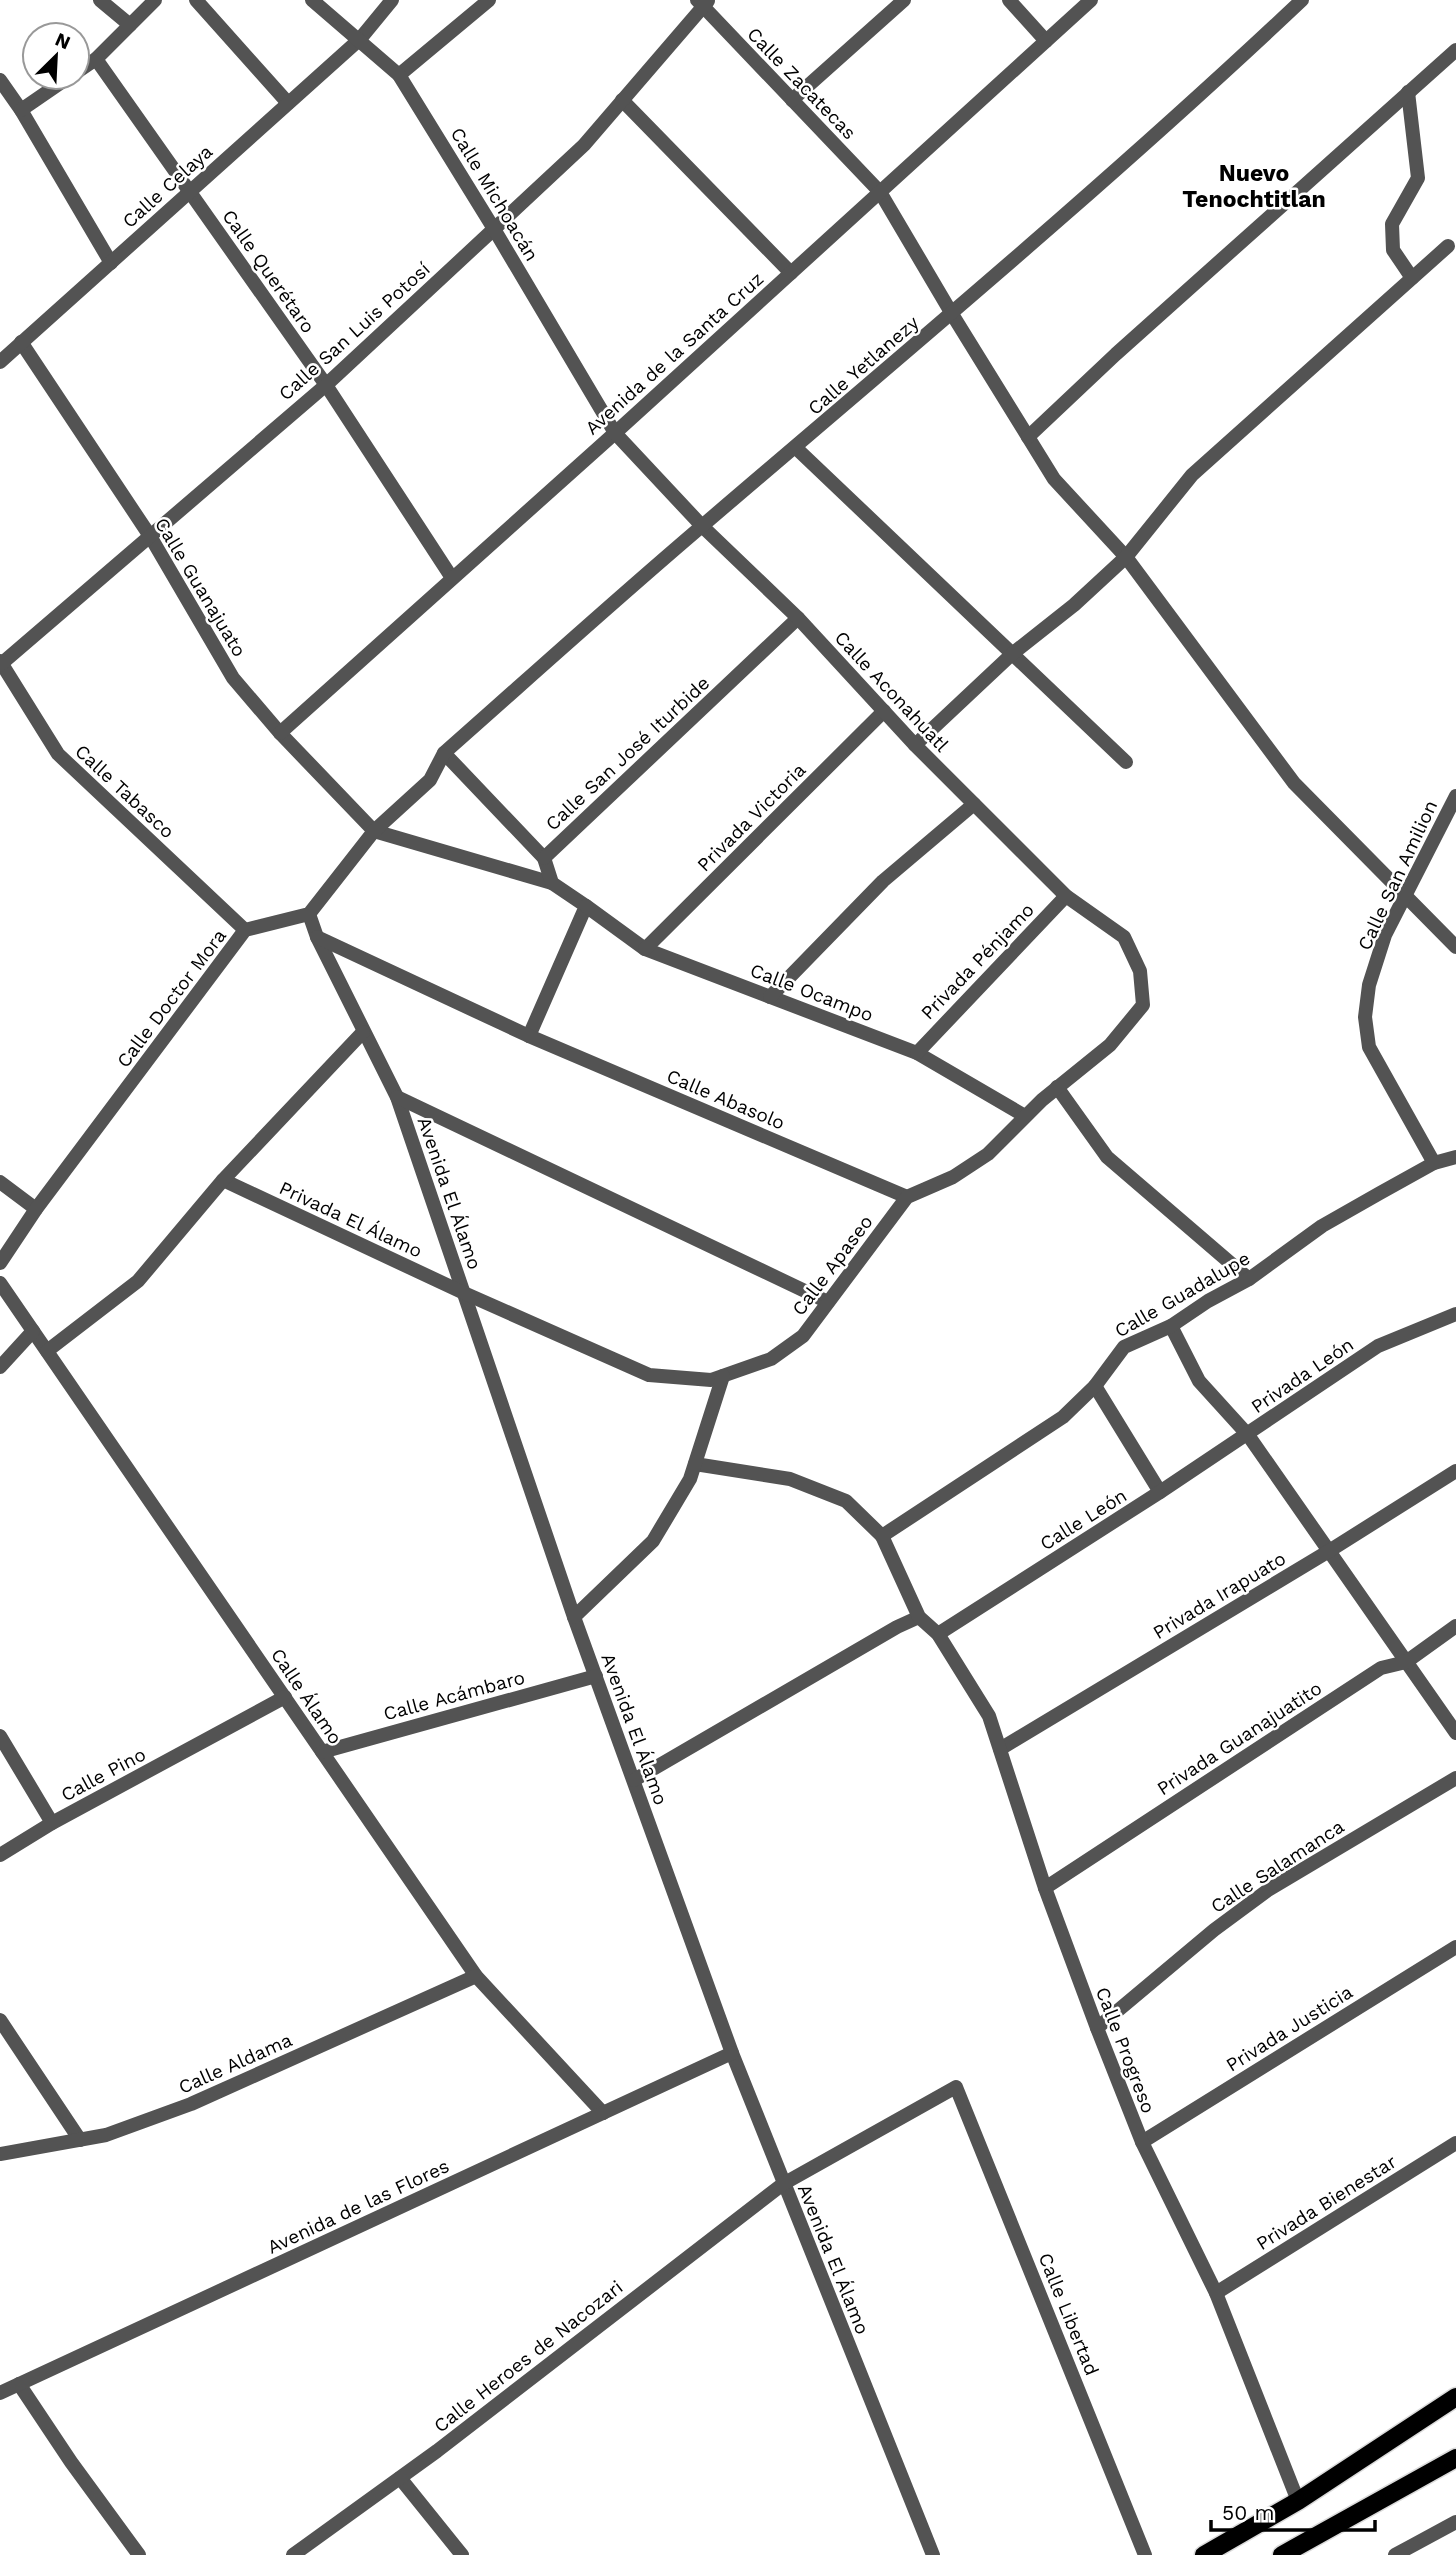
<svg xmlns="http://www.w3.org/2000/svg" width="1456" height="2555" viewBox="0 0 1456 2555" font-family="'Work Sans',sans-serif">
<rect width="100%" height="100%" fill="#fff"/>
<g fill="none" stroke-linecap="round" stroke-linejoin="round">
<g stroke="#dbdbdb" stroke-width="21">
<g id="primary">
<polyline points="1204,2555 1298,2501 1456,2397"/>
<polyline points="1282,2555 1456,2458"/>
</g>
</g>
<g stroke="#535353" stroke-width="14">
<polyline points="100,0 130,25"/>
<polyline points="196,0 288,103"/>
<polyline points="697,0 880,192 952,314 1054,479 1126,557 1294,783 1456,947"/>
<polyline points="1009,0 1046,41"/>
<polyline points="96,59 326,385 452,578"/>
<polyline points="77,72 96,59 155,0"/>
<polyline points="399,75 489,0"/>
<polyline points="0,80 21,110 111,263"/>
<polyline points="1408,92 1418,178 1392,224 1393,250 1412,278"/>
<polyline points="622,100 791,273"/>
<polyline points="792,100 904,0"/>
<polyline points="21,110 69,77"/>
<polyline points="21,342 150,536 233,678 280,733 374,831 552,883"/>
<polyline points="0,362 360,39 392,0"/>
<polyline points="1028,437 1116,354 1456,50"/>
<polyline points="796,448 1126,762"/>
<polyline points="0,661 58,754 245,930"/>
<polyline points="0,665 326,385 494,229 584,145 708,1"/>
<polyline points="280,733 615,433 1091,0"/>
<polyline points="915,745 1012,654 1074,605 1126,557 1192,475 1448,246"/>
<polyline points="444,753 544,858 552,883 586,906 529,1036"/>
<polyline points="544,858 798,618"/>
<polyline points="586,906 645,949 917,1053 1025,1116"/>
<polyline points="309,914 317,937 397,1097 574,1617 732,2053 933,2555"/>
<polyline points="317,937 529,1036 907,1197"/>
<polyline points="645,949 884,711"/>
<polyline points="770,997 883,881 974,804"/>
<polyline points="917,1053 1066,896"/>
<polyline points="1057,1087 1107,1157 1249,1279"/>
<polyline points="397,1097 828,1302"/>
<polyline points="1434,1163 1369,1047 1365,1017 1369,985 1385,935 1456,796"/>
<polyline points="223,1180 464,1293 649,1375 711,1380 771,1359 803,1336 907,1197 953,1177 988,1154 1042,1100 1110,1045 1143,1005 1140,971 1124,937 1066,896 915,745 798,618 702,526 615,433 494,229 399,75 312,0"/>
<polyline points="0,1182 36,1209"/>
<path d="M0,1263L36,1209L245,930L309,914L374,831L430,780L444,753C530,677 615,600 702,526C904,353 1108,183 1302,0"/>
<polyline points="0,1283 476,1976 603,2113"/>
<polyline points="1171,1326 1199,1381 1248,1435 1456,1733"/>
<polyline points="47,1351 138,1281 223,1180 363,1032"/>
<polyline points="0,1367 33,1331"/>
<polyline points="1095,1386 1160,1492"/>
<polyline points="695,1464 790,1479 846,1501 882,1536"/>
<polyline points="574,1617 653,1541 690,1479 723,1376"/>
<polyline points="938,1634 1160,1492 1378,1346 1456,1314"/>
<polyline points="0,1736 52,1823"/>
<polyline points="1000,1749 1329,1551 1456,1471"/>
<polyline points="322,1752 596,1676"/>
<polyline points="634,1780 897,1627 919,1617"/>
<polyline points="0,1855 52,1823 285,1697"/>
<polyline points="1045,1888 1381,1668 1406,1662 1456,1626"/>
<polyline points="0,2020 80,2140"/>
<polyline points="1097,2028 1214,1930 1268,1890 1456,1778"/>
<polyline points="1142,2142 1456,1947"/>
<polyline points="0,2154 106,2135 191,2104 476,1976"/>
<polyline points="1216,2293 1456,2143"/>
<polyline points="19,2384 71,2462 139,2555"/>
<polyline points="0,2393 732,2053"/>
<polyline points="400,2478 462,2555"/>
<polyline points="1298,2501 1216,2293 1142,2142 1097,2028 1045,1888 989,1716 938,1634 919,1617 882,1536 1063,1417 1095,1386 1124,1347 1171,1326 1208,1301 1249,1279 1322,1226 1380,1193 1434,1163 1456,1157"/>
<polyline points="293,2555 437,2451 783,2184 956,2087 1145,2555"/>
<polyline points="1395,2555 1456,2522"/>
</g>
<use href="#primary" stroke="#000" stroke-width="18"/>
</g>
<g text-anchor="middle" stroke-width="5" stroke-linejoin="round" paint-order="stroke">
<g font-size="19" fill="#000" stroke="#fff">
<text transform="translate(802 83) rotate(46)" y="7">Calle Zacatecas</text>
<text transform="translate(167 186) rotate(-42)" y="7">Calle Celaya</text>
<text transform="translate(495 194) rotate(59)" y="7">Calle Michoacán</text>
<text transform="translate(269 271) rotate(55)" y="7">Calle Querétaro</text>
<text transform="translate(354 331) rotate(-42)" y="7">Calle San Luis Potosí</text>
<text transform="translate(674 353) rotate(-42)" y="7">Avenida de la Santa Cruz</text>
<text transform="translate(863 365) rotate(-41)" y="7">Calle Yetlanezy</text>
<text transform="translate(201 587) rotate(59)" y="7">Calle Guanajuato</text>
<text transform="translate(892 691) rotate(47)" y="7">Calle Aconahuatl</text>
<text transform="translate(627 753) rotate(-43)" y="7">Calle San José Iturbide</text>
<text transform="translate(125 791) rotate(43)" y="7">Calle Tabasco</text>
<text transform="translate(751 817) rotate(-45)" y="7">Privada Victoria</text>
<text transform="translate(1397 875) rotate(-65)" y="7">Calle San Amilion</text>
<text transform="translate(977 961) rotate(-46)" y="7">Privada Pénjamo</text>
<text transform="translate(812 992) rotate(21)" y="7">Calle Ocampo</text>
<text transform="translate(171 998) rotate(-53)" y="7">Calle Doctor Mora</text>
<text transform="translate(726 1099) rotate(23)" y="7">Calle Abasolo</text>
<text transform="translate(450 1193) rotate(71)" y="7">Avenida El Álamo</text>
<text transform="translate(351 1219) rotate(25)" y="7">Privada El Álamo</text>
<text transform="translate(832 1265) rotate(-53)" y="7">Calle Apaseo</text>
<text transform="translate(1182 1294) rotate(-30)" y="7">Calle Guadalupe</text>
<text transform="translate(1302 1375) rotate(-34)" y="7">Privada León</text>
<text transform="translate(1083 1519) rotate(-32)" y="7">Calle León</text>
<text transform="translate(1219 1595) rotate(-31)" y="7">Privada Irapuato</text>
<text transform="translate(454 1695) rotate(-15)" y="7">Calle Acámbaro</text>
<text transform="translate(307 1696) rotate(56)" y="7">Calle Álamo</text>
<text transform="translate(635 1729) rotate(70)" y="7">Avenida El Álamo</text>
<text transform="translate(1239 1738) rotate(-33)" y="7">Privada Guanajuatito</text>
<text transform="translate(103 1774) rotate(-28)" y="7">Calle Pino</text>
<text transform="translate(1277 1866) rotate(-33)" y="7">Calle Salamanca</text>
<text transform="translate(1289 2028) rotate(-32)" y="7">Privada Justicia</text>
<text transform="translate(1126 2050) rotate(69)" y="7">Calle Progreso</text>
<text transform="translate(235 2063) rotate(-24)" y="7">Calle Aldama</text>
<text transform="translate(1326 2202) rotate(-32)" y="7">Privada Bienestar</text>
<text transform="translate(358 2206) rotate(-25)" y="7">Avenida de las Flores</text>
<text transform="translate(834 2259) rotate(68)" y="7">Avenida El Álamo</text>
<text transform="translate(1069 2314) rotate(68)" y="7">Calle Libertad</text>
<text transform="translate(528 2356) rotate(-38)" y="7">Calle Heroes de Nacozari</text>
</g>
<g font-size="23" font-weight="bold" fill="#000" stroke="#fff">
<text x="1254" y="181">Nuevo<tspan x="1254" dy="26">Tenochtitlan</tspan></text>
</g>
</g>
<g transform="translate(56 56) rotate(24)"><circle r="33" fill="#ffffff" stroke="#999999" stroke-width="2"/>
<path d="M0-5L12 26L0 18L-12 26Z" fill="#000000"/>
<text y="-10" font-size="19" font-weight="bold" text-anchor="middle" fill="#000000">N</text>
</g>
<path d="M1211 2520v10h164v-10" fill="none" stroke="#000000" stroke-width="3.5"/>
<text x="1222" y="2520" font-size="21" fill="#000000" stroke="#ffffff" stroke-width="5" paint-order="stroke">50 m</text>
</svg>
